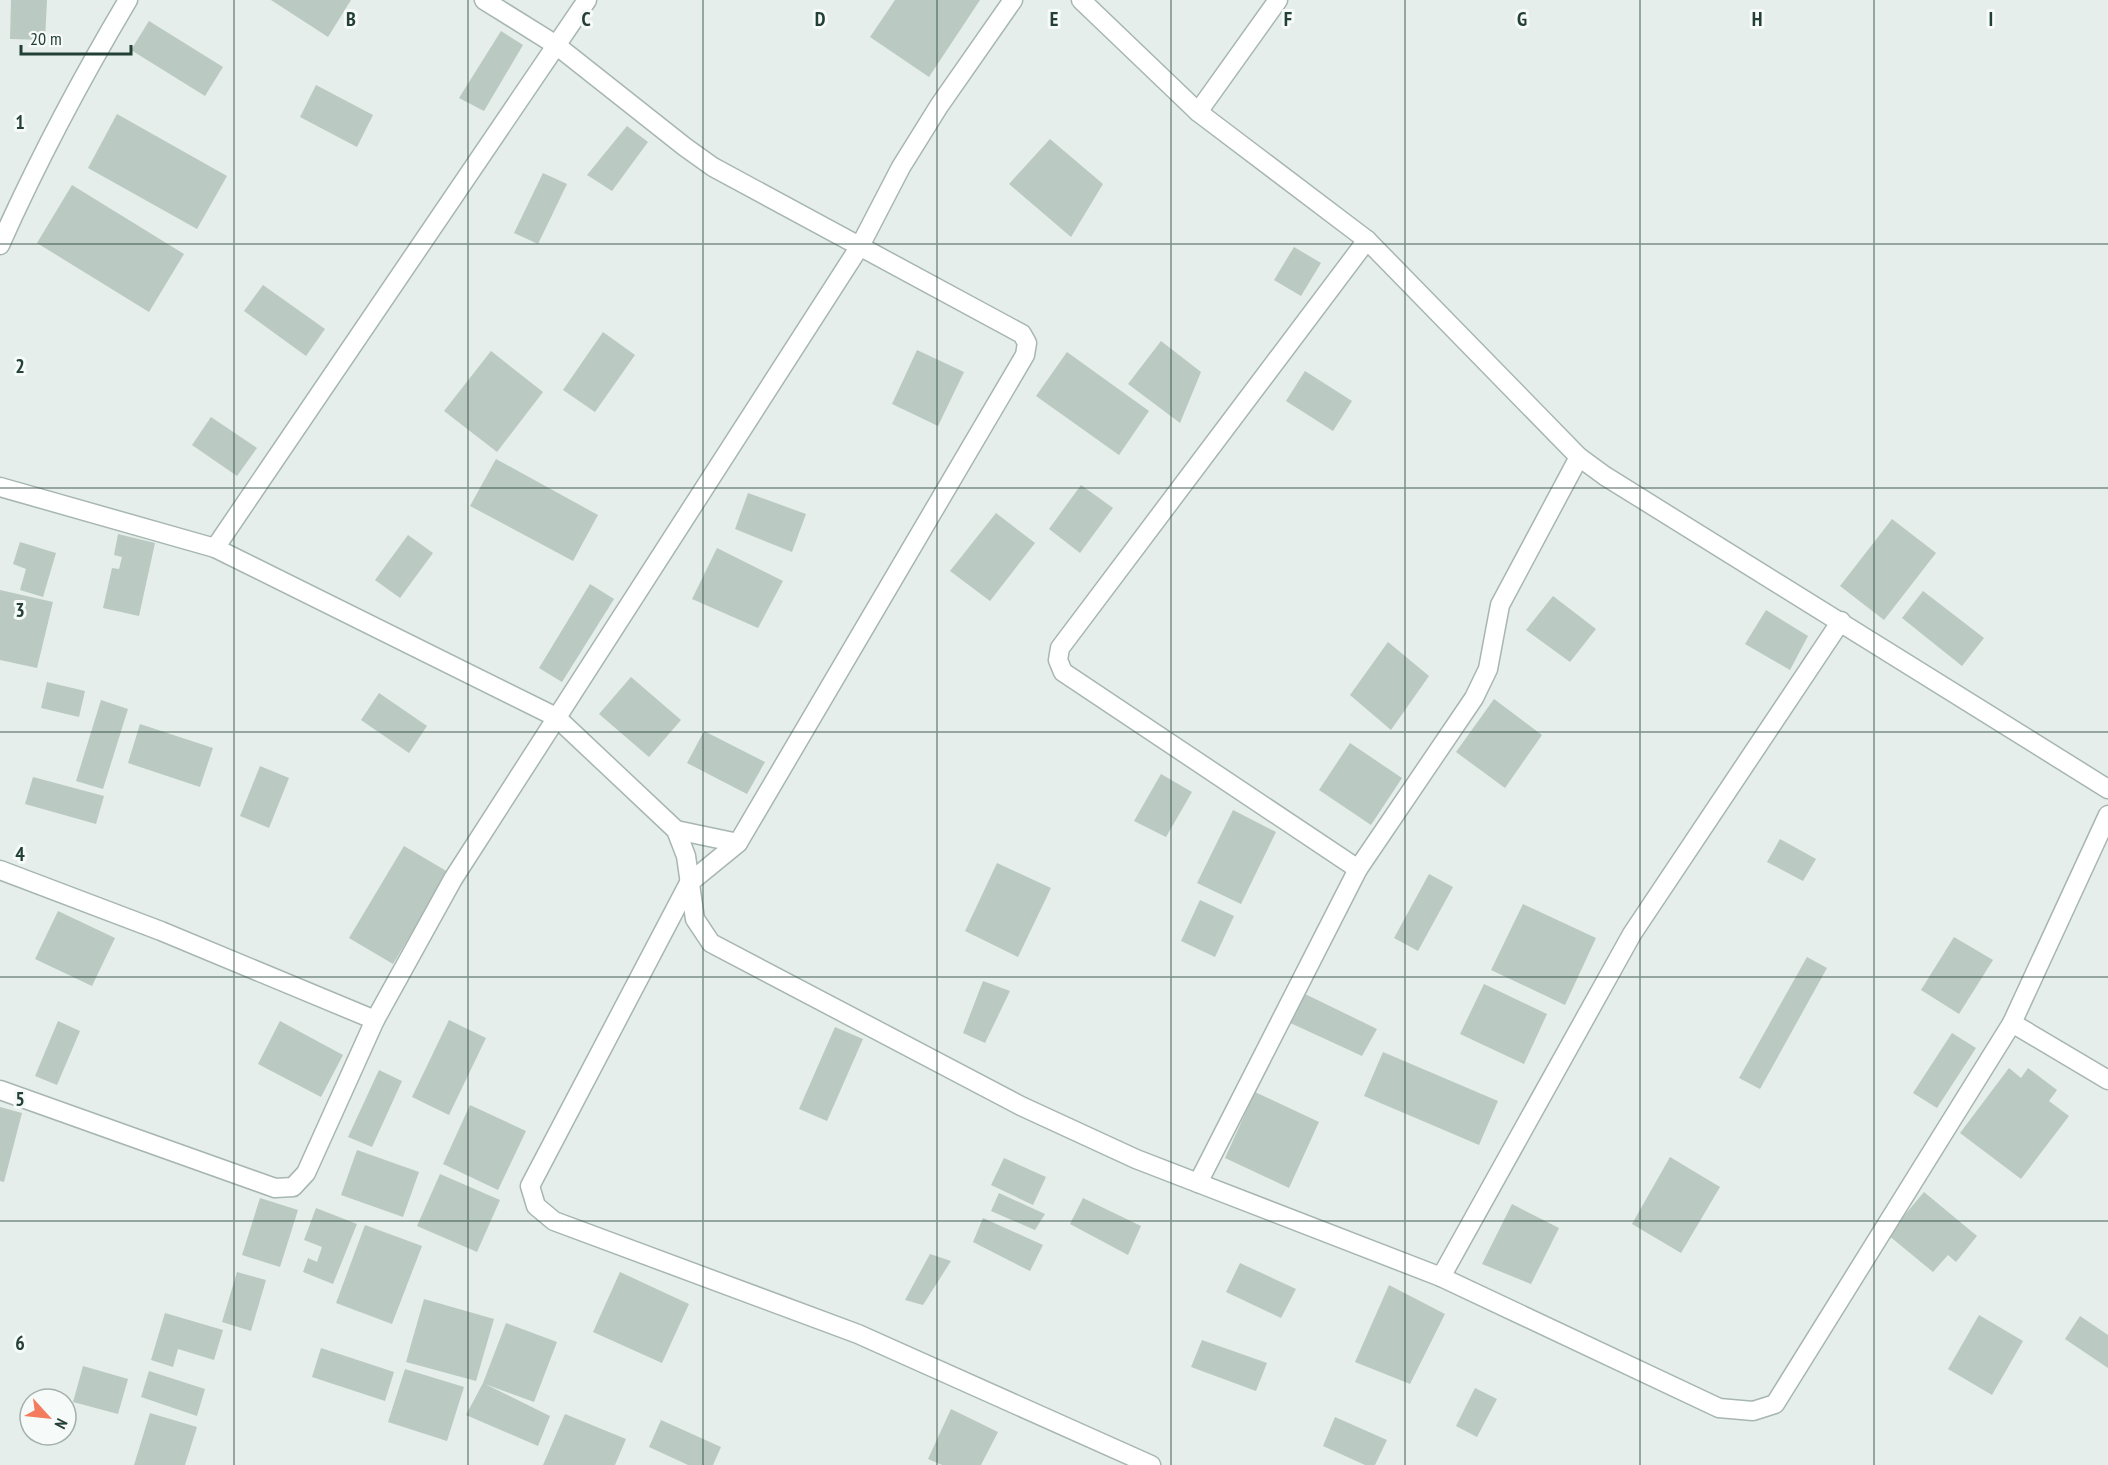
<svg xmlns="http://www.w3.org/2000/svg" width="2108" height="1465" viewBox="0 0 2108 1465" font-family="'PT Sans Narrow',sans-serif">
<rect width="100%" height="100%" fill="#e5eeea"/>
<g fill="#bac9c2">
<polygon points="11,0 47,0 45,40 10,39"/>
<polygon points="271,0 351,0 328,37"/>
<polygon points="895,0 980,0 929,77 870,37"/>
<polygon points="149,21 223,67 205,96 131,50"/>
<polygon points="501,31 523,45 484,111 459,98"/>
<polygon points="316,85 373,115 357,147 300,117"/>
<polygon points="117,114 227,176 197,229 88,168"/>
<polygon points="627,126 648,142 612,191 587,175"/>
<polygon points="1050,139 1103,184 1071,237 1009,184"/>
<polygon points="543,173 567,184 538,244 514,233"/>
<polygon points="72,185 184,254 149,312 37,243"/>
<polygon points="1294,247 1321,263 1301,296 1274,280"/>
<polygon points="263,285 325,329 306,356 244,311"/>
<polygon points="603,332 635,355 595,412 563,390"/>
<polygon points="1161,341 1201,372 1180,423 1128,384"/>
<polygon points="917,350 964,372 938,426 892,404"/>
<polygon points="491,351 543,392 497,452 444,411"/>
<polygon points="1067,352 1149,411 1119,455 1036,396"/>
<polygon points="1305,371 1352,401 1333,431 1286,401"/>
<polygon points="211,417 257,448 237,476 192,445"/>
<polygon points="496,459 598,515 573,561 470,506"/>
<polygon points="1081,485 1113,508 1080,553 1049,529"/>
<polygon points="748,493 806,514 792,552 735,529"/>
<polygon points="996,513 1035,543 990,601 950,571"/>
<polygon points="1892,519 1936,553 1884,620 1840,586"/>
<polygon points="118,534 155,543 139,616 103,608 112,568 119,569 122,557 114,555"/>
<polygon points="408,535 433,553 400,598 375,580"/>
<polygon points="20,542 56,553 43,597 20,590 26,569 13,564"/>
<polygon points="717,548 783,581 758,628 692,599"/>
<polygon points="590,584 614,599 562,682 539,668"/>
<polygon points="0,590 53,602 37,668 0,660"/>
<polygon points="1923,591 1984,638 1962,666 1902,618"/>
<polygon points="1553,596 1596,629 1570,662 1526,630"/>
<polygon points="1766,610 1808,636 1790,670 1745,644"/>
<polygon points="1388,642 1429,676 1391,730 1350,695"/>
<polygon points="631,677 681,720 649,757 599,714"/>
<polygon points="47,682 85,691 79,717 41,708"/>
<polygon points="379,693 427,726 409,753 361,720"/>
<polygon points="1494,699 1542,735 1505,788 1456,752"/>
<polygon points="101,700 128,709 103,789 76,781"/>
<polygon points="140,724 213,748 200,787 128,763"/>
<polygon points="704,731 765,762 747,794 687,763"/>
<polygon points="1350,743 1402,778 1371,825 1319,790"/>
<polygon points="260,766 289,778 269,828 240,816"/>
<polygon points="1161,774 1192,792 1166,837 1134,821"/>
<polygon points="33,777 104,796 96,824 25,804"/>
<polygon points="1233,810 1276,832 1241,904 1197,883"/>
<polygon points="1780,839 1816,859 1803,881 1767,862"/>
<polygon points="404,846 448,872 393,964 349,938"/>
<polygon points="997,863 1051,888 1018,957 965,931"/>
<polygon points="1429,874 1453,887 1418,951 1394,938"/>
<polygon points="1200,900 1234,916 1215,957 1181,941"/>
<polygon points="1523,904 1596,938 1565,1005 1491,970"/>
<polygon points="58,911 115,938 92,986 35,959"/>
<polygon points="1954,937 1993,960 1959,1014 1921,990"/>
<polygon points="1807,957 1827,968 1760,1089 1739,1078"/>
<polygon points="983,981 1010,991 985,1043 963,1033"/>
<polygon points="1484,984 1547,1014 1524,1064 1460,1034"/>
<polygon points="1301,992 1377,1029 1362,1056 1286,1021"/>
<polygon points="449,1020 486,1038 449,1115 412,1097"/>
<polygon points="58,1021 80,1031 57,1085 35,1076"/>
<polygon points="280,1021 343,1055 321,1097 258,1064"/>
<polygon points="835,1027 863,1039 827,1121 799,1109"/>
<polygon points="1952,1033 1976,1048 1937,1108 1913,1093"/>
<polygon points="1383,1052 1498,1101 1479,1145 1364,1096"/>
<polygon points="2009,1068 2021,1078 2028,1068 2057,1090 2049,1101 2069,1116 2021,1179 1960,1133"/>
<polygon points="379,1070 402,1081 372,1147 348,1137"/>
<polygon points="1255,1092 1319,1122 1289,1188 1225,1158"/>
<polygon points="470,1105 526,1131 498,1190 443,1164"/>
<polygon points="0,1107 22,1113 4,1182 0,1181"/>
<polygon points="357,1150 419,1172 403,1217 341,1195"/>
<polygon points="1670,1157 1720,1187 1681,1253 1632,1224"/>
<polygon points="1004,1158 1046,1177 1033,1205 991,1185"/>
<polygon points="440,1174 500,1200 477,1252 417,1226"/>
<polygon points="1924,1192 1977,1236 1956,1262 1948,1255 1933,1272 1888,1235"/>
<polygon points="999,1193 1045,1214 1035,1230 991,1211"/>
<polygon points="260,1198 298,1210 280,1267 242,1255"/>
<polygon points="1083,1198 1141,1226 1128,1255 1070,1224"/>
<polygon points="1512,1204 1559,1228 1531,1284 1482,1264"/>
<polygon points="316,1208 357,1224 333,1284 303,1272 308,1258 317,1262 322,1247 304,1240"/>
<polygon points="983,1218 1043,1245 1030,1271 973,1242"/>
<polygon points="365,1225 422,1246 392,1324 336,1303"/>
<polygon points="930,1254 951,1261 923,1305 905,1300"/>
<polygon points="1240,1263 1296,1289 1281,1318 1226,1292"/>
<polygon points="237,1272 266,1280 251,1331 222,1322"/>
<polygon points="620,1272 689,1304 662,1363 593,1332"/>
<polygon points="1389,1285 1445,1314 1410,1384 1355,1362"/>
<polygon points="424,1299 494,1319 476,1381 406,1362"/>
<polygon points="165,1313 223,1330 214,1360 178,1349 173,1367 151,1360"/>
<polygon points="1979,1315 2023,1341 1992,1395 1948,1369"/>
<polygon points="2080,1316 2108,1335 2108,1368 2065,1339"/>
<polygon points="506,1323 557,1342 534,1402 485,1384 550,1416 538,1446 466,1415 483,1383"/>
<polygon points="1202,1340 1267,1363 1256,1391 1191,1367"/>
<polygon points="321,1348 394,1372 385,1401 312,1377"/>
<polygon points="83,1366 128,1379 118,1414 73,1402"/>
<polygon points="405,1369 464,1387 447,1441 388,1422"/>
<polygon points="149,1371 205,1389 197,1416 141,1397"/>
<polygon points="1475,1388 1497,1399 1477,1437 1456,1426"/>
<polygon points="951,1409 998,1432 981,1465 942,1465 928,1459"/>
<polygon points="150,1413 197,1427 185,1465 134,1465"/>
<polygon points="565,1414 626,1439 615,1465 543,1465"/>
<polygon points="1335,1417 1387,1440 1375,1465 1365,1465 1323,1446"/>
<polygon points="661,1420 721,1447 713,1465 688,1465 649,1447"/>
</g>
<g fill="none" stroke-linecap="round" stroke-linejoin="round">
<g stroke="#a7b6b1" stroke-width="21">
<g id="minor">
<polyline points="484,0 556,45 685,147 713,167 1022,334 1027,343 1025,355 738,843 689,883 530,1186 536,1206 554,1221 858,1334 1151,1465"/>
<polyline points="1081,0 1198,112 1367,240 1579,457 1605,476 2108,789"/>
<polyline points="1198,112 1278,0"/>
<path d="M0,245C38,160 81,79 128,0"/>
<polyline points="0,487 215,548 556,717 676,830 686,856 695,919 711,943 1021,1106 1136,1159 1441,1277 1719,1408 1753,1411 1775,1404 2012,1023 2108,815"/>
<polyline points="215,548 587,0"/>
<polyline points="676,830 738,843"/>
<polyline points="1358,869 1063,672 1058,660 1060,648 1367,240"/>
<polyline points="0,870 161,931 375,1020"/>
<polyline points="2012,1023 2108,1080"/>
<polyline points="0,1090 275,1188 293,1187 306,1173 375,1020 453,879 860,246 901,167 939,106 1013,0"/>
<polyline points="1198,1183 1358,869 1474,698 1488,669 1500,605 1579,457"/>
<polyline points="1441,1277 1632,934 1841,621"/>
</g>
</g>
<use href="#minor" stroke="#fff" stroke-width="18"/>
</g>
<path fill="none" stroke="#234037" stroke-width="1.5" stroke-opacity="0.55" d="M234,0V1465M468,0V1465M703,0V1465M937,0V1465M1171,0V1465M1405,0V1465M1640,0V1465M1874,0V1465M0,244H2108M0,488H2108M0,732H2108M0,977H2108M0,1221H2108"/>
<g font-size="20" text-anchor="middle" font-weight="bold" fill="#234037" stroke="#f6faf8" stroke-width="6" stroke-linejoin="round" paint-order="stroke">
<text x="351" y="26">B</text>
<text x="586" y="26">C</text>
<text x="820" y="26">D</text>
<text x="1054" y="26">E</text>
<text x="1288" y="26">F</text>
<text x="1522" y="26">G</text>
<text x="1757" y="26">H</text>
<text x="1991" y="26">I</text>
<text x="20" y="129">1</text>
<text x="20" y="373">2</text>
<text x="20" y="617">3</text>
<text x="20" y="861">4</text>
<text x="20" y="1106">5</text>
<text x="20" y="1350">6</text>
</g>
<g transform="translate(48 1417) rotate(117)"><circle r="28" fill="#f6faf8" stroke="#a2b0ab" stroke-width="1.5"/>
<path d="M0-4.5L10 22L0 15L-10 22Z" fill="#f37c5e"/>
<text y="-9" font-size="16" font-weight="bold" text-anchor="middle" fill="#234037">N</text>
</g>
<path d="M21 45v9h110v-9" fill="none" stroke="#234037" stroke-width="3"/>
<text x="30" y="45" font-size="18" fill="#234037" stroke="#f6faf8" stroke-width="4.5" paint-order="stroke">20 m</text>
</svg>
